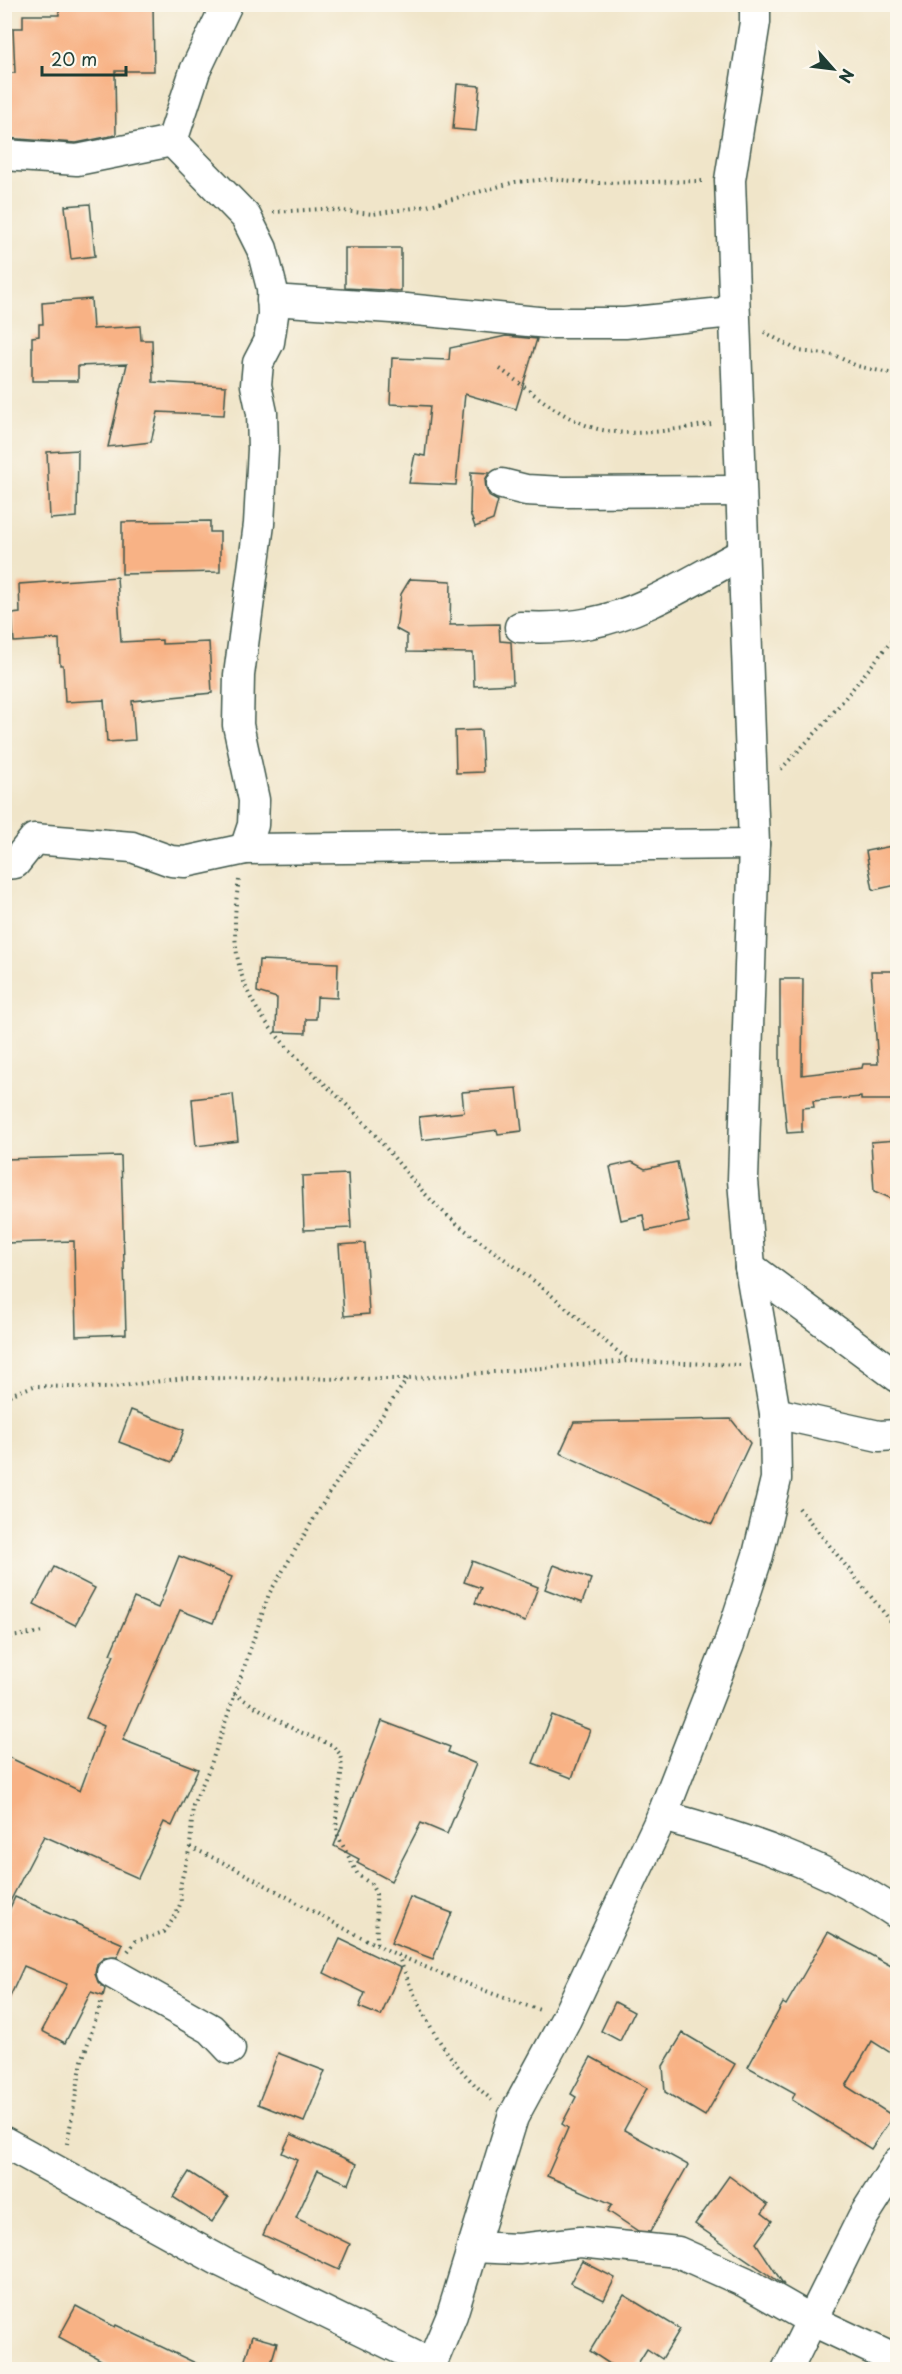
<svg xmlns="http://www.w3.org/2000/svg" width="902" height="2374" viewBox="0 0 902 2374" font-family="'Playpen Sans',sans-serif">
<rect width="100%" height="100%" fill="#fbf7ec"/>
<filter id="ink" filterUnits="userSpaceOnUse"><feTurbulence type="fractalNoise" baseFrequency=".0167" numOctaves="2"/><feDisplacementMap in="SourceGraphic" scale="12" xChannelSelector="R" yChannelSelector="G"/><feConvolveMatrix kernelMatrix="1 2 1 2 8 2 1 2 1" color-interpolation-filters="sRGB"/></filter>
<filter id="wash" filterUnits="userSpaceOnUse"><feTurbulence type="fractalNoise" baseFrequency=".008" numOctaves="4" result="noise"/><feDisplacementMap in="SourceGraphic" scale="24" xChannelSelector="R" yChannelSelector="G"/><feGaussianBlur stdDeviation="1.35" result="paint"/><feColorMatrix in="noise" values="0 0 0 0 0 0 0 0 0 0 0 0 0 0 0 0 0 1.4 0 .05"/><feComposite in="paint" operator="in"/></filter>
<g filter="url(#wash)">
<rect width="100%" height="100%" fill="#f0e5c9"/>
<g id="blocks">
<g fill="#f8b285">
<polygon points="59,4 153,4 154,71 115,71 116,135 76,143 4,138 4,73 15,73 13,28 23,28 23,15 59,15"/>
<polygon points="457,84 480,86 476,131 453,129"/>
<polygon points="90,204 95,256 71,259 65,206"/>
<polygon points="345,248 401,248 401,291 345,288"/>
<polygon points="91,299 93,329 140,326 141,340 152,340 153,382 226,386 224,415 158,412 151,442 108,447 127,364 78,366 78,381 32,381 32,337 39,336 39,324 43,324 42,303"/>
<polygon points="506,336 537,339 516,409 465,394 456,485 409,483 415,454 425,456 430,406 390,404 392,358 449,360 450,348"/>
<polygon points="78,450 77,517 50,519 47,452"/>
<polygon points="471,472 489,473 485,480 486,489 490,497 498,501 493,520 475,527 470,513"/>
<polygon points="210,521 210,532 220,532 220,572 122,574 122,522"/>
<polygon points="117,577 121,642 162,640 162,644 209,642 212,693 132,701 135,740 107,742 104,700 65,702 63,665 60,665 59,639 14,642 12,614 20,613 19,584"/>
<polygon points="410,579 451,581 450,625 499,624 500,641 511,642 513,684 474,686 473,653 407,652 407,635 396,629 401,594"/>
<polygon points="481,730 483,772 456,773 455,731"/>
<polygon points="897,845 897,885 873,890 866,851"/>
<polygon points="259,960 338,963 337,998 317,997 316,1019 306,1019 306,1033 276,1032 277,998 257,992"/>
<polygon points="871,971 897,971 897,1100 861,1100 861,1097 813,1101 814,1107 802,1108 802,1132 787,1133 780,1064 780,979 803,979 802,1075 862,1068 863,1064 878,1064"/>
<polygon points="517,1088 522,1131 498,1134 497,1130 422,1140 419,1117 464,1112 462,1092"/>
<polygon points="233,1094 238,1141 196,1146 192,1099"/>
<polygon points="897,1140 897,1201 874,1191 871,1142"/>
<polygon points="121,1156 126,1334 76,1336 74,1241 5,1243 4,1159"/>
<polygon points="632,1162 645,1169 677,1162 689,1222 646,1231 643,1215 621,1220 610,1167"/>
<polygon points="348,1174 351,1228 304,1230 302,1176"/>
<polygon points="365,1243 369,1314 344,1316 339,1245"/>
<polygon points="131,1410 184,1430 172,1462 119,1442"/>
<polygon points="731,1419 750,1443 712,1524 560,1453 574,1422"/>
<polygon points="179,1556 232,1577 213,1623 180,1610 123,1740 198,1769 172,1826 164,1822 138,1878 44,1836 4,1913 4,1755 80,1791 104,1726 86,1718 114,1655 110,1654 134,1598 158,1608"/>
<polygon points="472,1561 538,1587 525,1622 475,1603 481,1588 464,1582"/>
<polygon points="554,1565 591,1579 582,1603 545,1589"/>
<polygon points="54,1567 95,1588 75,1625 34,1604"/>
<polygon points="552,1715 590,1730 572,1778 533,1763"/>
<polygon points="382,1721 450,1747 448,1752 476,1764 447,1834 421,1823 391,1881 357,1863 359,1859 334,1846"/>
<polygon points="15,1897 123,1944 117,1957 104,1958 97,1964 95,1974 98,1982 105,1989 103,1996 91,1992 65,2043 42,2031 67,1984 24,1966 4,2010 4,1921"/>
<polygon points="410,1897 452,1913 433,1959 391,1943"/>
<polygon points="828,1932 897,1969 897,2057 872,2041 846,2086 893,2116 871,2149 792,2100 795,2093 748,2067 783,2003 786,2005"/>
<polygon points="340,1939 401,1968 381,2016 359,2007 365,1993 324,1973"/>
<polygon points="615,2002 634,2012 620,2041 601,2031"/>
<polygon points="683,2033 735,2064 705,2116 665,2092 663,2066"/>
<polygon points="278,2053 325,2071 304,2122 258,2104"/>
<polygon points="591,2057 647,2088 624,2130 688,2165 650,2232 638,2231 608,2211 612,2204 547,2176 568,2128 562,2124 576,2097 571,2094"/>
<polygon points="291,2134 357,2164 349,2184 318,2170 296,2218 350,2244 339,2270 263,2235 297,2160 282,2153"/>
<polygon points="189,2172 228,2197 212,2222 173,2197"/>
<polygon points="729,2176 768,2205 762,2213 772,2221 756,2243 784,2285 695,2224"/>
<polygon points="582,2261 615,2278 604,2300 570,2283"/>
<polygon points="624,2295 680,2329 662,2359 647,2349 634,2370 619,2370 590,2351"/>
<polygon points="76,2306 115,2327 116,2325 210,2370 119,2370 59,2337"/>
<polygon points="252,2336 277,2343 269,2370 242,2370"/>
</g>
</g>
</g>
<g filter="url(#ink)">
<use href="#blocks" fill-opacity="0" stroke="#3e564a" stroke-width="1.5"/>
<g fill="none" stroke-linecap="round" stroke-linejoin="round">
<g stroke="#3e564a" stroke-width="33">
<g id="minor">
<polyline points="172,141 246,217 262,249 272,288 273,315 269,342 258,363 256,385 262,413 263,449 259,524 239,675 238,725 254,800 253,825 245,849"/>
<polyline points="172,141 195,71 227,4"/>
<polyline points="4,155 77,160 172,141"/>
<polyline points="272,300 406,309 548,323 625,323 732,312"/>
<polyline points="502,484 526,490 563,492 740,491"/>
<path d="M520,627C543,628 567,628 590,623C643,613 694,579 742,554"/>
<polyline points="4,864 15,863 34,839 132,847 171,861 185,862 245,849 754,844"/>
<polyline points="750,1267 898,1377"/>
<polyline points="775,1413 879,1436 898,1435"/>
<path d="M662,1816C744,1838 828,1866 898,1914"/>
<polyline points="112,1973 211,2029 230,2049"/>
<polyline points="4,2142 222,2262 431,2364"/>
<polyline points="472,2247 519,2249 580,2242 678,2252 745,2282 813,2321 898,2361"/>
<polyline points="429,2370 452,2315 513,2117 566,2019 662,1816 729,1644 758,1555 776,1479 775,1413 750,1267 743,1180 754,844 730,180 755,22 755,4"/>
<polyline points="787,2370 863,2217 898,2162"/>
</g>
</g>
<g stroke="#3e564a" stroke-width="4" stroke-dasharray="1.5 4.5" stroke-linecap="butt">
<polyline points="273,212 322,209 373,214 427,206 515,182 551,179 597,183 702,181"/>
<polyline points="764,332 799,351 834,355 857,366 898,375"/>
<path d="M500,369C529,389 562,420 598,429C635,438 675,429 712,424"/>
<polyline points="781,769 824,724 898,633"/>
<path d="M239,880C233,917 232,957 248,992C267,1036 322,1080 356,1114C383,1142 406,1175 434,1203C464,1233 501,1255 534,1281C567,1307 596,1336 629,1360"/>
<polyline points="4,1397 34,1386 107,1388 185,1378 407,1379 629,1361 740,1365"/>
<polyline points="799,1508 898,1630"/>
<polyline points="4,1638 43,1632"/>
<polyline points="234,1694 295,1730 332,1745 340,1754 342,1767 336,1819 338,1836 358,1875 371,1884 376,1894 377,1944"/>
<path d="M190,1847C262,1879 327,1923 398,1955C444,1976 492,1994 540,2010"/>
<polyline points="128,1951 136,1941 164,1932 176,1915 181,1902 180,1886 190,1847 193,1805 210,1767 269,1594 328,1495 407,1379"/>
<path d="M398,1955C419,2011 445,2062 492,2100"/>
<polyline points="67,2144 82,2061 102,2000"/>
</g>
<use href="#minor" stroke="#fff" stroke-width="30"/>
</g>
</g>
<rect width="902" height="2374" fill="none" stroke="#fbf7ec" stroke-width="24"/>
<g transform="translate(833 69) rotate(118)" stroke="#fbf7ec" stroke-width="4.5" paint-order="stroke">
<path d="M0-4.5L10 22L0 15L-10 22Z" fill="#1f3d34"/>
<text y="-9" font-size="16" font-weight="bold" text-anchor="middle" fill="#1f3d34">N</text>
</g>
<path d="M42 66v9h84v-9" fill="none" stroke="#1f3d34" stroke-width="3"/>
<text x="51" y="66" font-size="18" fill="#1f3d34" stroke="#fbf7ec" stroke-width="4.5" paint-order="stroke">20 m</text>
</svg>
